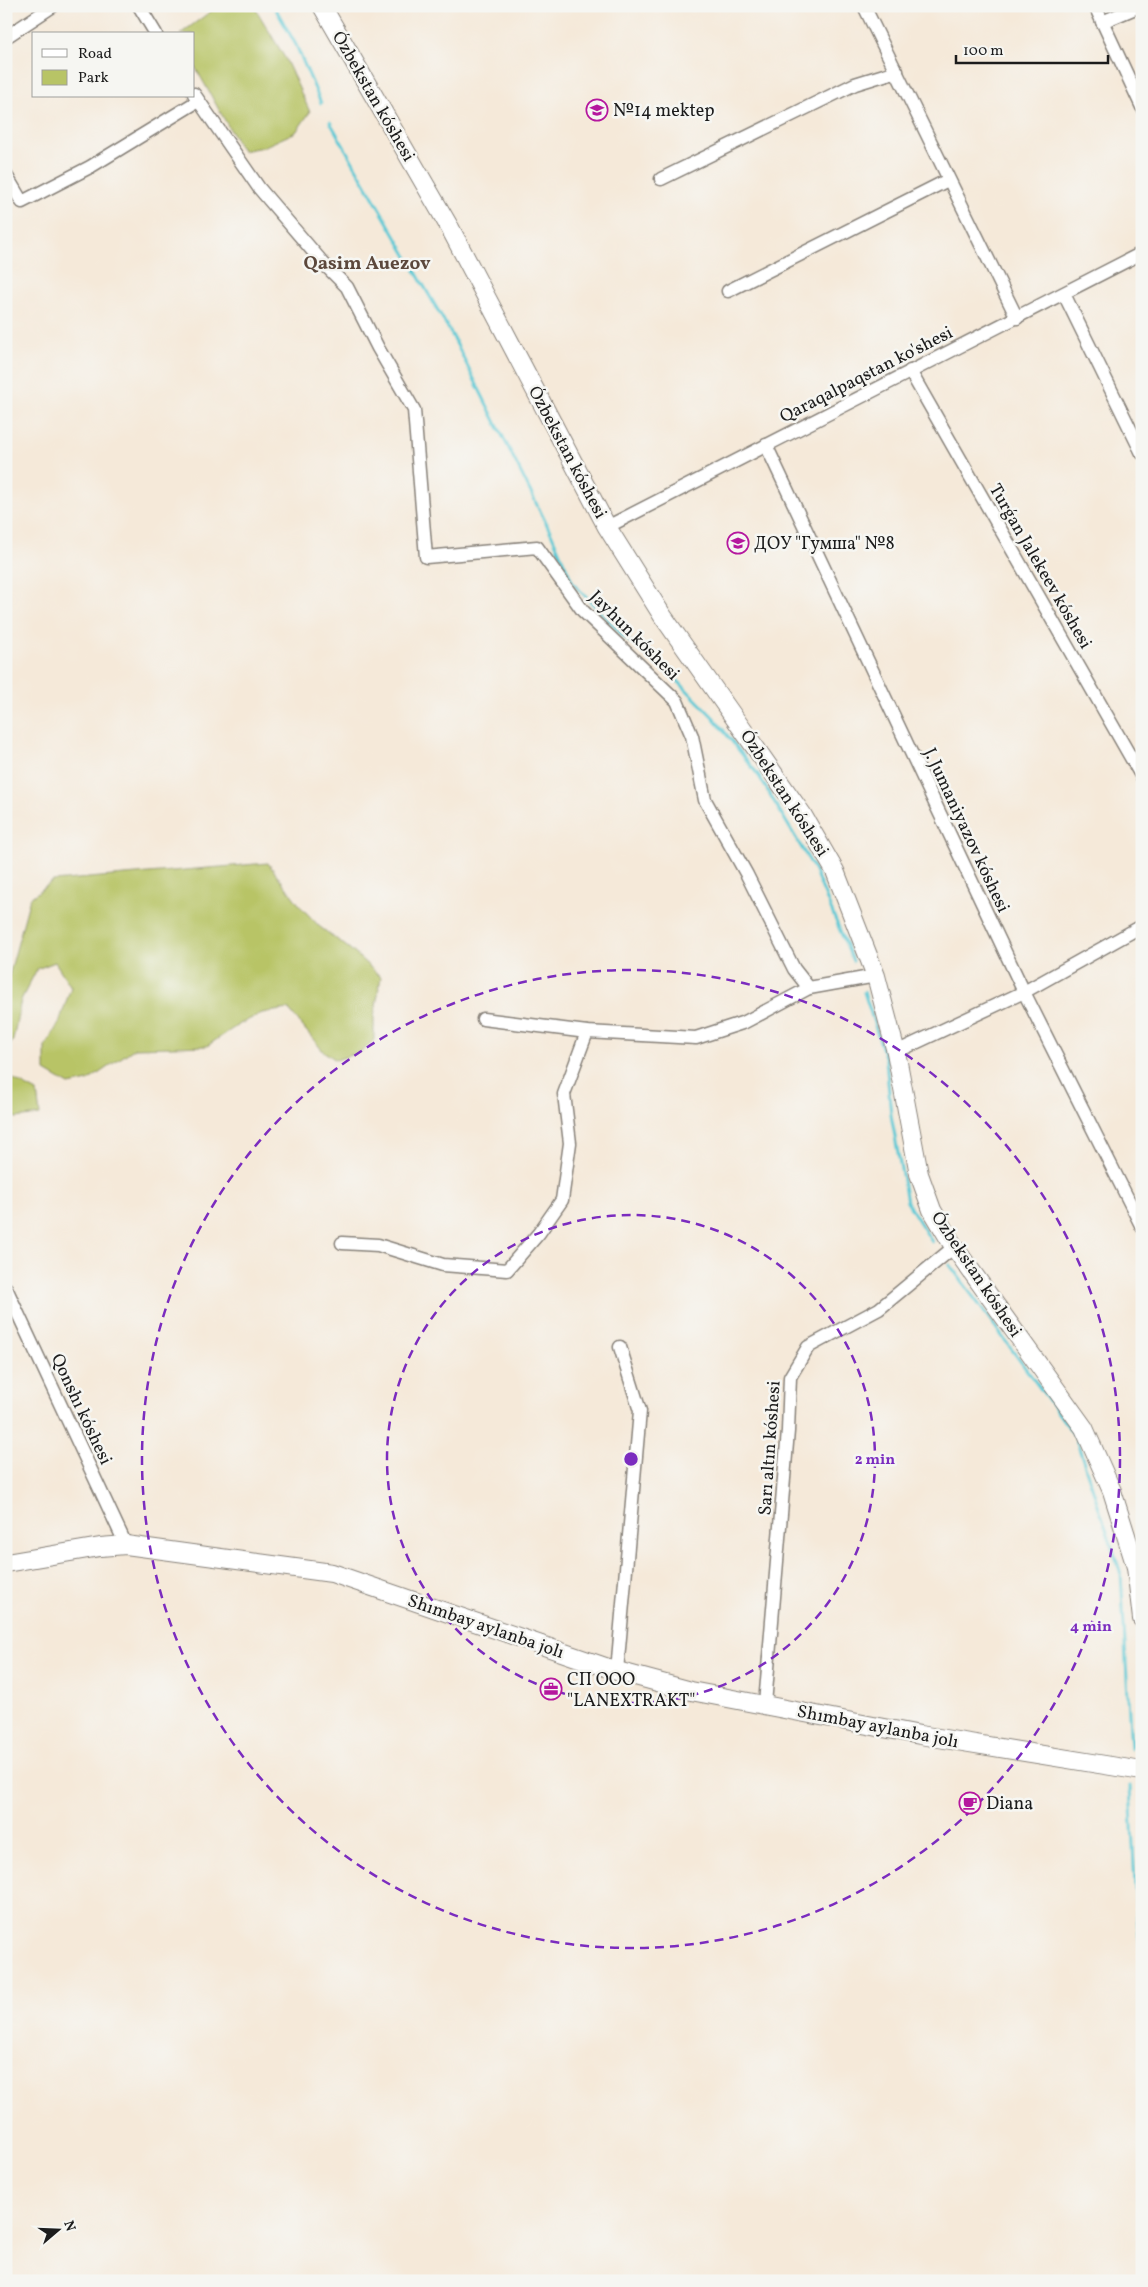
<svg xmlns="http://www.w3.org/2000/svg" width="1148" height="2287" viewBox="0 0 1148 2287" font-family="Vollkorn,serif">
<rect width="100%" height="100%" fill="#f6f6f2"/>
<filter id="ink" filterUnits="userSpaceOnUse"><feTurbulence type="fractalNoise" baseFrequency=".02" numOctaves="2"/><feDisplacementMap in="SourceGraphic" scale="10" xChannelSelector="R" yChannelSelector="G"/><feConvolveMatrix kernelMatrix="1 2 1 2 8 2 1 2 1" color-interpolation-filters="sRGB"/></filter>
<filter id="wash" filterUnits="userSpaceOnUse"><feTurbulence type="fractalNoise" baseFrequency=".0096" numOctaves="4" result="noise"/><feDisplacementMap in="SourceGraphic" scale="20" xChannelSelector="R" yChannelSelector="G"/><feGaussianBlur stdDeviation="1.12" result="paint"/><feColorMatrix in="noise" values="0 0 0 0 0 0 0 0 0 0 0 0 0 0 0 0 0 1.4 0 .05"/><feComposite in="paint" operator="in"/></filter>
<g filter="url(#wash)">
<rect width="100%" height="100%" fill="#f5e9d9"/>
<g fill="#b8c466" stroke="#6a7041">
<polygon points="218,6 254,6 285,58 310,112 296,132 263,147 242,151 194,65 194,34 180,34"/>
<polygon points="268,863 301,907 320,927 350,949 381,977 374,1017 374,1040 363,1051 336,1060 323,1051 288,1009 262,1013 238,1025 207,1046 135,1048 88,1081 69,1085 45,1071 45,1047 59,1023 71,987 55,962 37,969 21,1000 13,1040 6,1052 6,987 30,898 53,881"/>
<polygon points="6,1075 37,1092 40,1115 16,1118 6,1112"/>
</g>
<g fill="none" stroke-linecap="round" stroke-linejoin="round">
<g stroke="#5dc9d5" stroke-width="3">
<polyline points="274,6 296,45 321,103"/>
<polyline points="330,122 452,335 551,533 573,583 622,635 678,681 713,717 759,776 813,867 853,961"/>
<polyline points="864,992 886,1060 891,1115 907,1202 932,1242"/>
<polyline points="950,1265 1075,1436 1121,1574 1131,1749"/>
<polyline points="1130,1786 1136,1905 1142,1964"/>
</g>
</g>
</g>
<g filter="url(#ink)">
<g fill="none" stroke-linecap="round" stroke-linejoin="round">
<g stroke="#88827a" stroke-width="15">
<g id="street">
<polyline points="139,6 156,34"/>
<polyline points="864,6 1017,318"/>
<polyline points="1095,6 1142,107"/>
<polyline points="1102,22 1140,6"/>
<polyline points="6,37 53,6"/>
<polyline points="194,94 259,188 323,263 347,287 378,348 414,410 426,557 537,547 583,611 677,701 692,736 705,800 747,875 794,969 809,988"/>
<polyline points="6,175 22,202 90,167 198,101"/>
<polyline points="661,179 855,84 897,71"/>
<polyline points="728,291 948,180"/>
<polyline points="1064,294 1142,453"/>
<polyline points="910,371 1142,777"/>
<polyline points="766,445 1024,992 1142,1227"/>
<polyline points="607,527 1142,253"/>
<polyline points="483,1019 587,1032 696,1038 745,1022 809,988 876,976"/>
<polyline points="896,1052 1024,992 1142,926"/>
<polyline points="342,1243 378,1245 443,1265 507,1270 539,1233 562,1200 570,1143 564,1094 587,1032"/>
<polyline points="6,1288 126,1545"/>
<polyline points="617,1671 640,1411 620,1347"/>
<polyline points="765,1704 788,1431 790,1377 808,1347 879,1309 954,1247"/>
</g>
</g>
<g stroke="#88827a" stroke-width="20">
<g id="secondary">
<polyline points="322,6 450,228 607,527 662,615 802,814 835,871 876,976 896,1052 919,1174 932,1210 954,1247 1084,1428 1112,1491 1136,1567 1142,1619"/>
<polyline points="6,1563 100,1547 126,1545 332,1573 617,1671 691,1691 920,1735 1142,1771"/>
</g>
</g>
<use href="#street" stroke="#fff" stroke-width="12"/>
<use href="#secondary" stroke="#fff" stroke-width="18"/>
</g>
</g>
<g fill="none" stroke="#7b2cbf" stroke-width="2.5" stroke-dasharray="9 6">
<circle cx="631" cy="1459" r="244"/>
<circle cx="631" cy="1459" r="489"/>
</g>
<defs>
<g id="school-ring" transform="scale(1.125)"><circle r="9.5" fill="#f6f6f2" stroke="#b5179e" stroke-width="1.5"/><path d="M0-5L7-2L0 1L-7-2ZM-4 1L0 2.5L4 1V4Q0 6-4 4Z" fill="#b5179e"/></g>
<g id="office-ring" transform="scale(1.125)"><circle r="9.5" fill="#f6f6f2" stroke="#b5179e" stroke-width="1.5"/><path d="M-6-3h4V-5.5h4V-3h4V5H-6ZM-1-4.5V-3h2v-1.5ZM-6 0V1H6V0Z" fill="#b5179e"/></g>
<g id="cafe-ring" transform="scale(1.125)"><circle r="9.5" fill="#f6f6f2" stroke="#b5179e" stroke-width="1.5"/><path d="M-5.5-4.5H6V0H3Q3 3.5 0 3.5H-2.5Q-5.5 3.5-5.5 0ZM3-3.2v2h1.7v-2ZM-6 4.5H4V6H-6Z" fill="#b5179e"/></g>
</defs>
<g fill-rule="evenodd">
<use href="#school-ring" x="597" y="110"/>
<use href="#school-ring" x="738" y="543"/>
<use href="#office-ring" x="551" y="1689"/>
<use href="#cafe-ring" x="970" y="1803"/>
</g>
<g text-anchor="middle" stroke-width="5" stroke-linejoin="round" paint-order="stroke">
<g font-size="18" fill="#1c1c1c" stroke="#f6f6f2">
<text transform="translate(374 96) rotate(60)" y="6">Ózbekstan kóshesi</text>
<text transform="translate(866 374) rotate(-27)" y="6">Qaraqalpaqstan ko'shesi</text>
<text transform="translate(568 452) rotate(62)" y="6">Ózbekstan kóshesi</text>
<text transform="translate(1041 566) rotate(60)" y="6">Turǵan Jalekeev kóshesi</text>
<text transform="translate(635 635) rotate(45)" y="6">Jayhun kóshesi</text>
<text transform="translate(785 793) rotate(57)" y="6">Ózbekstan kóshesi</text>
<text transform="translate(967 830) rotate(65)" y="6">J. Jumaniyazov kóshesi</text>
<text transform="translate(977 1274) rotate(56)" y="6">Ózbekstan kóshesi</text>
<text transform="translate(82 1409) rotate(65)" y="6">Qonshı kóshesi</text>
<text transform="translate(769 1448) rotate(-86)" y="6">Sarı altın kóshesi</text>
<text transform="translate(486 1626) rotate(19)" y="6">Shımbay aylanba jolı</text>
<text transform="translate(878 1726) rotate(11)" y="6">Shımbay aylanba jolı</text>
</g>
<g font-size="18" fill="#1c1c1c" stroke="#f6f6f2" text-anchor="start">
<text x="613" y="116">№14 mektep</text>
<text x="754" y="549">ДОУ "Гумша" №8</text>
<text x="567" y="1685">СП ООО<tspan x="567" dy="21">"LANEXTRAKT"</tspan></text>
<text x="986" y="1809">Diana</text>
</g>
<g font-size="19" font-weight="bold" fill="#5c483c" stroke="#f6f6f2">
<text x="367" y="269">Qasim Auezov</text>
</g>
</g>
<circle cx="631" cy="1459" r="8" fill="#7b2cbf" stroke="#f6f6f2" stroke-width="2.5"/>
<g font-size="15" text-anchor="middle" font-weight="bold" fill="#7b2cbf" stroke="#f6f6f2" stroke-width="5" stroke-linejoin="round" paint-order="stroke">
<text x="875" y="1464">2 min</text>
<text x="1091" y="1631">4 min</text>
</g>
<rect width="1148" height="2287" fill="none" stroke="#f6f6f2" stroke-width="25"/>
<rect x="32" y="32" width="162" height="65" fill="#f6f6f2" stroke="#9f9f9c"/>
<rect x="42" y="49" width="25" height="8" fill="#ffffff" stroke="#9f9f9c"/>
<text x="78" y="58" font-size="15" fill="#1c1c1c">Road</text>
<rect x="42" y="70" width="25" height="15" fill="#b8c466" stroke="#9f9f9c"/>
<text x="78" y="82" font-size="15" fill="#1c1c1c">Park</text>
<g transform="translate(58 2230) rotate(71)" stroke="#f6f6f2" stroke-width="4" paint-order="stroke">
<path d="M0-4L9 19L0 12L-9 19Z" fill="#1c1c1c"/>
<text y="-8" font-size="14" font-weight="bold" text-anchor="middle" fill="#1c1c1c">N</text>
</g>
<path d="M956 55v8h152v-8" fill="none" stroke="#1c1c1c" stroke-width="2.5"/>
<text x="963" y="55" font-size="15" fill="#1c1c1c" stroke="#f6f6f2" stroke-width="4" paint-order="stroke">100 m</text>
</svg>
